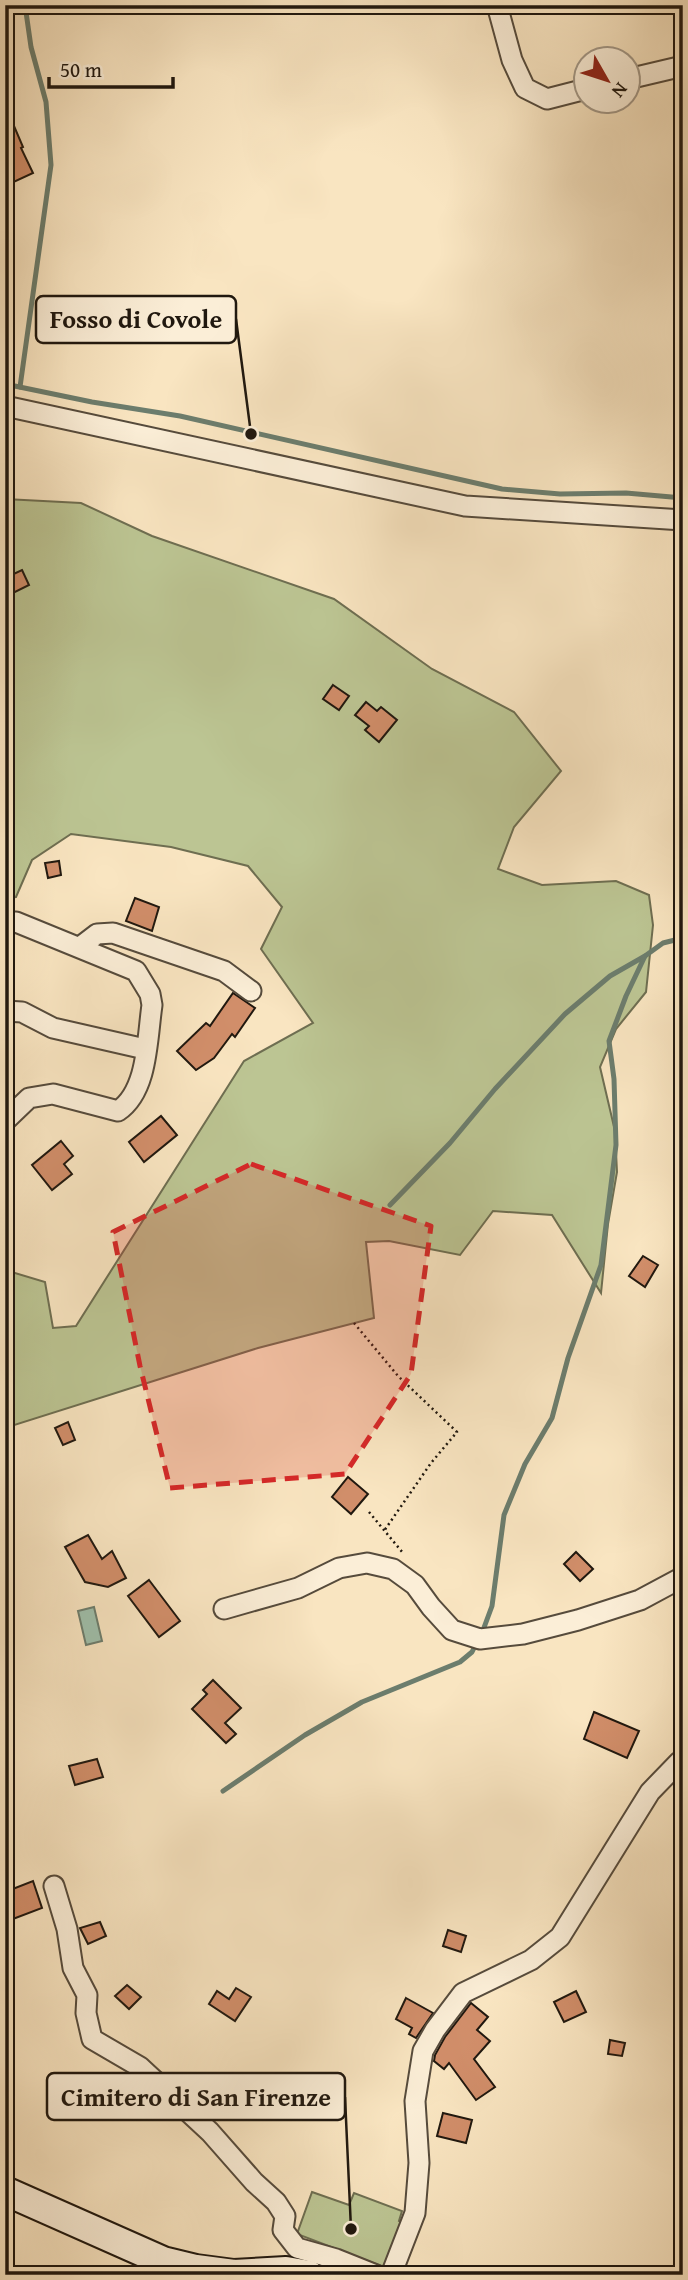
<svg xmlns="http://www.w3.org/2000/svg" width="688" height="2280" viewBox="0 0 688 2280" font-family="'Gentium Book Plus',serif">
<rect width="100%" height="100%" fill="#f9e5c1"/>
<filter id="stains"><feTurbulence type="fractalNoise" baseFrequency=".00286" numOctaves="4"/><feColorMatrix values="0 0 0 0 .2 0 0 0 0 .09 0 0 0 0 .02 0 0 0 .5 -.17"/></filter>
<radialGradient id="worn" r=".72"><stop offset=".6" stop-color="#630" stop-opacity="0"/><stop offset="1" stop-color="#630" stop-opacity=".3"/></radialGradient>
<g fill="#bcc593" stroke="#6e6e51" stroke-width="2">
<polygon points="5,499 81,503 152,536 334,599 432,669 514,712 561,771 514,827 498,869 542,885 616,881 649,895 653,925 646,992 616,1029 600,1067 615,1131 617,1172 608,1224 601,1293 552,1215 493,1211 460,1255 389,1241 366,1242 374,1318 258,1348 5,1428 5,1270 45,1282 53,1328 76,1326 244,1061 313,1023 261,949 282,907 248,866 171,847 71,834 32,860 16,897 5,898"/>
<polygon points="312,2192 349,2205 354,2193 402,2211 399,2221 406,2224 389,2269 297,2234"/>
</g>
<polygon fill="#9fc0ac" stroke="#6c7d6d" stroke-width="2" points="94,1607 102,1641 86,1645 78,1611"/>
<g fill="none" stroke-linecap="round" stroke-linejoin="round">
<g stroke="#6c7d6d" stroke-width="5">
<polyline points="5,384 92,402 180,416 502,489 560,494 626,493 683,498"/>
<polyline points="20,387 51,165 46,102 31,47 25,5"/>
<polyline points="390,1205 450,1143 495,1089 565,1014 610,976 645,956 663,943 683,938"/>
<polyline points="482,1633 492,1606 504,1515 525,1464 552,1418 568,1358 601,1265 616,1145 614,1079 609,1041 626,996 645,956"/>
<polyline points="223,1791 305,1735 362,1702 460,1662 472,1652 477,1642"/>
</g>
</g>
<g fill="#d18e6a" stroke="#20180f" stroke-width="2">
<polygon points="5,105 23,147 21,148 33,173 5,186"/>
<polygon points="22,570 29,585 5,597 5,578"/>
<polygon points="333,685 349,696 339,710 323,699"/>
<polygon points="366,702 377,711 381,707 397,720 379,742 365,730 369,726 355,715"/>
<polygon points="59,861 61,875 48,878 45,863"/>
<polygon points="135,898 159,907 152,931 126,921"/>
<polygon points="233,993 255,1008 235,1037 232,1034 214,1058 196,1070 177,1051 206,1023 210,1026"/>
<polygon points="161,1116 177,1135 144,1162 129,1142"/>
<polygon points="61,1141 73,1156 64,1164 72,1174 52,1190 32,1165"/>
<polygon points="643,1256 658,1265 645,1287 629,1276"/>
<polygon points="68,1422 75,1440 63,1445 55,1428"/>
<polygon points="348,1477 368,1494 351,1514 332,1497"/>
<polygon points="88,1535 102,1559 112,1551 126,1578 108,1587 85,1582 65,1547"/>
<polygon points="576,1552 593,1569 580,1581 564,1564"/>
<polygon points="149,1580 180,1621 159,1637 128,1596"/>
<polygon points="213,1680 241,1708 225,1723 236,1734 226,1743 192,1709 207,1694 203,1690"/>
<polygon points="594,1712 639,1731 627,1758 584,1739"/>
<polygon points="97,1759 103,1777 75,1785 69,1766"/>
<polygon points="33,1881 42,1908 5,1922 5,1892"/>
<polygon points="100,1922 106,1936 88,1944 80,1928"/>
<polygon points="448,1930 466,1936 461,1952 443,1946"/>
<polygon points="127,1985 141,1997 129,2009 115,1996"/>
<polygon points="236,1988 251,1997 235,2021 209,2004 217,1991 229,1999"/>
<polygon points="576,1991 586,2012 564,2022 554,2002"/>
<polygon points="406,1998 433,2013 416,2038 409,2034 412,2028 396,2019"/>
<polygon points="471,2003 488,2017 477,2030 490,2041 474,2059 495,2087 476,2100 449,2063 444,2069 434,2061 435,2055 445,2037"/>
<polygon points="610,2040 625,2043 622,2056 608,2054"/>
<polygon points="443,2113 472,2120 466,2143 437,2136"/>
</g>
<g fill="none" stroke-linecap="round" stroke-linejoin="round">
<g stroke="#564b3c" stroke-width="23">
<g id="minor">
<polyline points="497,5 512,60 525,88 547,99 586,89"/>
<polyline points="628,79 683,66"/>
<polyline points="5,406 465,506 683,520"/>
<path d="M5,922H16L136,971L150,994L152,1005C147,1039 148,1091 118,1111L53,1094L29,1098L5,1121"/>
<polyline points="80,947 97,934 113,933 224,971 251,991"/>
<polyline points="5,1011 22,1012 53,1028 145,1049"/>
<polyline points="224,1609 298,1588 339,1568 367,1563 393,1569 415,1585 431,1607 452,1630 480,1639 523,1634 578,1620 640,1600 683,1577"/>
<polyline points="54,1886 67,1929 73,1968 87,1995 86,2013 92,2039 140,2067 210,2132 254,2182 276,2202 285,2216 283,2230 297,2248 336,2259 376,2275"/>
<polyline points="391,2275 415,2213 419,2163 415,2101 423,2051 435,2030 463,1993 531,1960 560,1937 650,1792 679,1762 683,1760"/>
</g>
</g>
<g stroke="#20180f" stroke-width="32">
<polyline id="secondary" points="5,2191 163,2261 196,2269 234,2274 286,2271 309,2275"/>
</g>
<g stroke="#20180f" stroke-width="2.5" stroke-dasharray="2 3.5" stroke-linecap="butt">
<polyline points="354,1323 398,1376 457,1432 431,1463 384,1531"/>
<polyline points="369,1512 403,1553"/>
</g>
<use href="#minor" stroke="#fbeed7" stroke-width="19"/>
<use href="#secondary" stroke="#fbeed7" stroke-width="28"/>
</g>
<path fill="#d62828" fill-opacity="0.2" stroke="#d62828" stroke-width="5" stroke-dasharray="14 9" stroke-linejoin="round" d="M251,1164L431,1226L411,1374L345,1474L170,1488L140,1366L113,1232Z"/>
<path fill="none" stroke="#20180f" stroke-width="2.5" d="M251 434L236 319M351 2229L345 2097"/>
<g fill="#20180f" stroke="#fbeed7" stroke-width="2.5">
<circle cx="251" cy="434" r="7"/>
<circle cx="351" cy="2229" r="7"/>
</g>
<g fill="#fbeed7" stroke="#20180f" stroke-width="2.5">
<rect x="36" y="296" width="200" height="47" rx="7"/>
<rect x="47" y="2073" width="298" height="47" rx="7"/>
</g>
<g font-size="26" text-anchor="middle" font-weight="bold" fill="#20180f">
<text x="136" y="328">Fosso di Covole</text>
<text x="196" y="2106">Cimitero di San Firenze</text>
</g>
<rect width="688" height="2280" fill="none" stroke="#f9e5c1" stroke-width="28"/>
<rect x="7" y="7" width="674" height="2266" fill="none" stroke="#20180f" stroke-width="3.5"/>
<rect x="14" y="14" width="660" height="2252" fill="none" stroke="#20180f" stroke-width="2"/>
<g transform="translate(607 80) rotate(129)"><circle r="33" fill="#fbeed7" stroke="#a39887" stroke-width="2"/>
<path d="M0-5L12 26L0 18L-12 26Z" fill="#8f2418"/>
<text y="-10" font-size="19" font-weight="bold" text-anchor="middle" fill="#20180f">N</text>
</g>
<path d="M49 77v10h124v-10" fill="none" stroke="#20180f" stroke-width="3.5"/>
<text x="60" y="77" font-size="21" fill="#20180f" stroke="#fbeed7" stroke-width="5" paint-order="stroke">50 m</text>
<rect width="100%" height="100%" filter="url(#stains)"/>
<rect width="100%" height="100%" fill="url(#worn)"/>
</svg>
